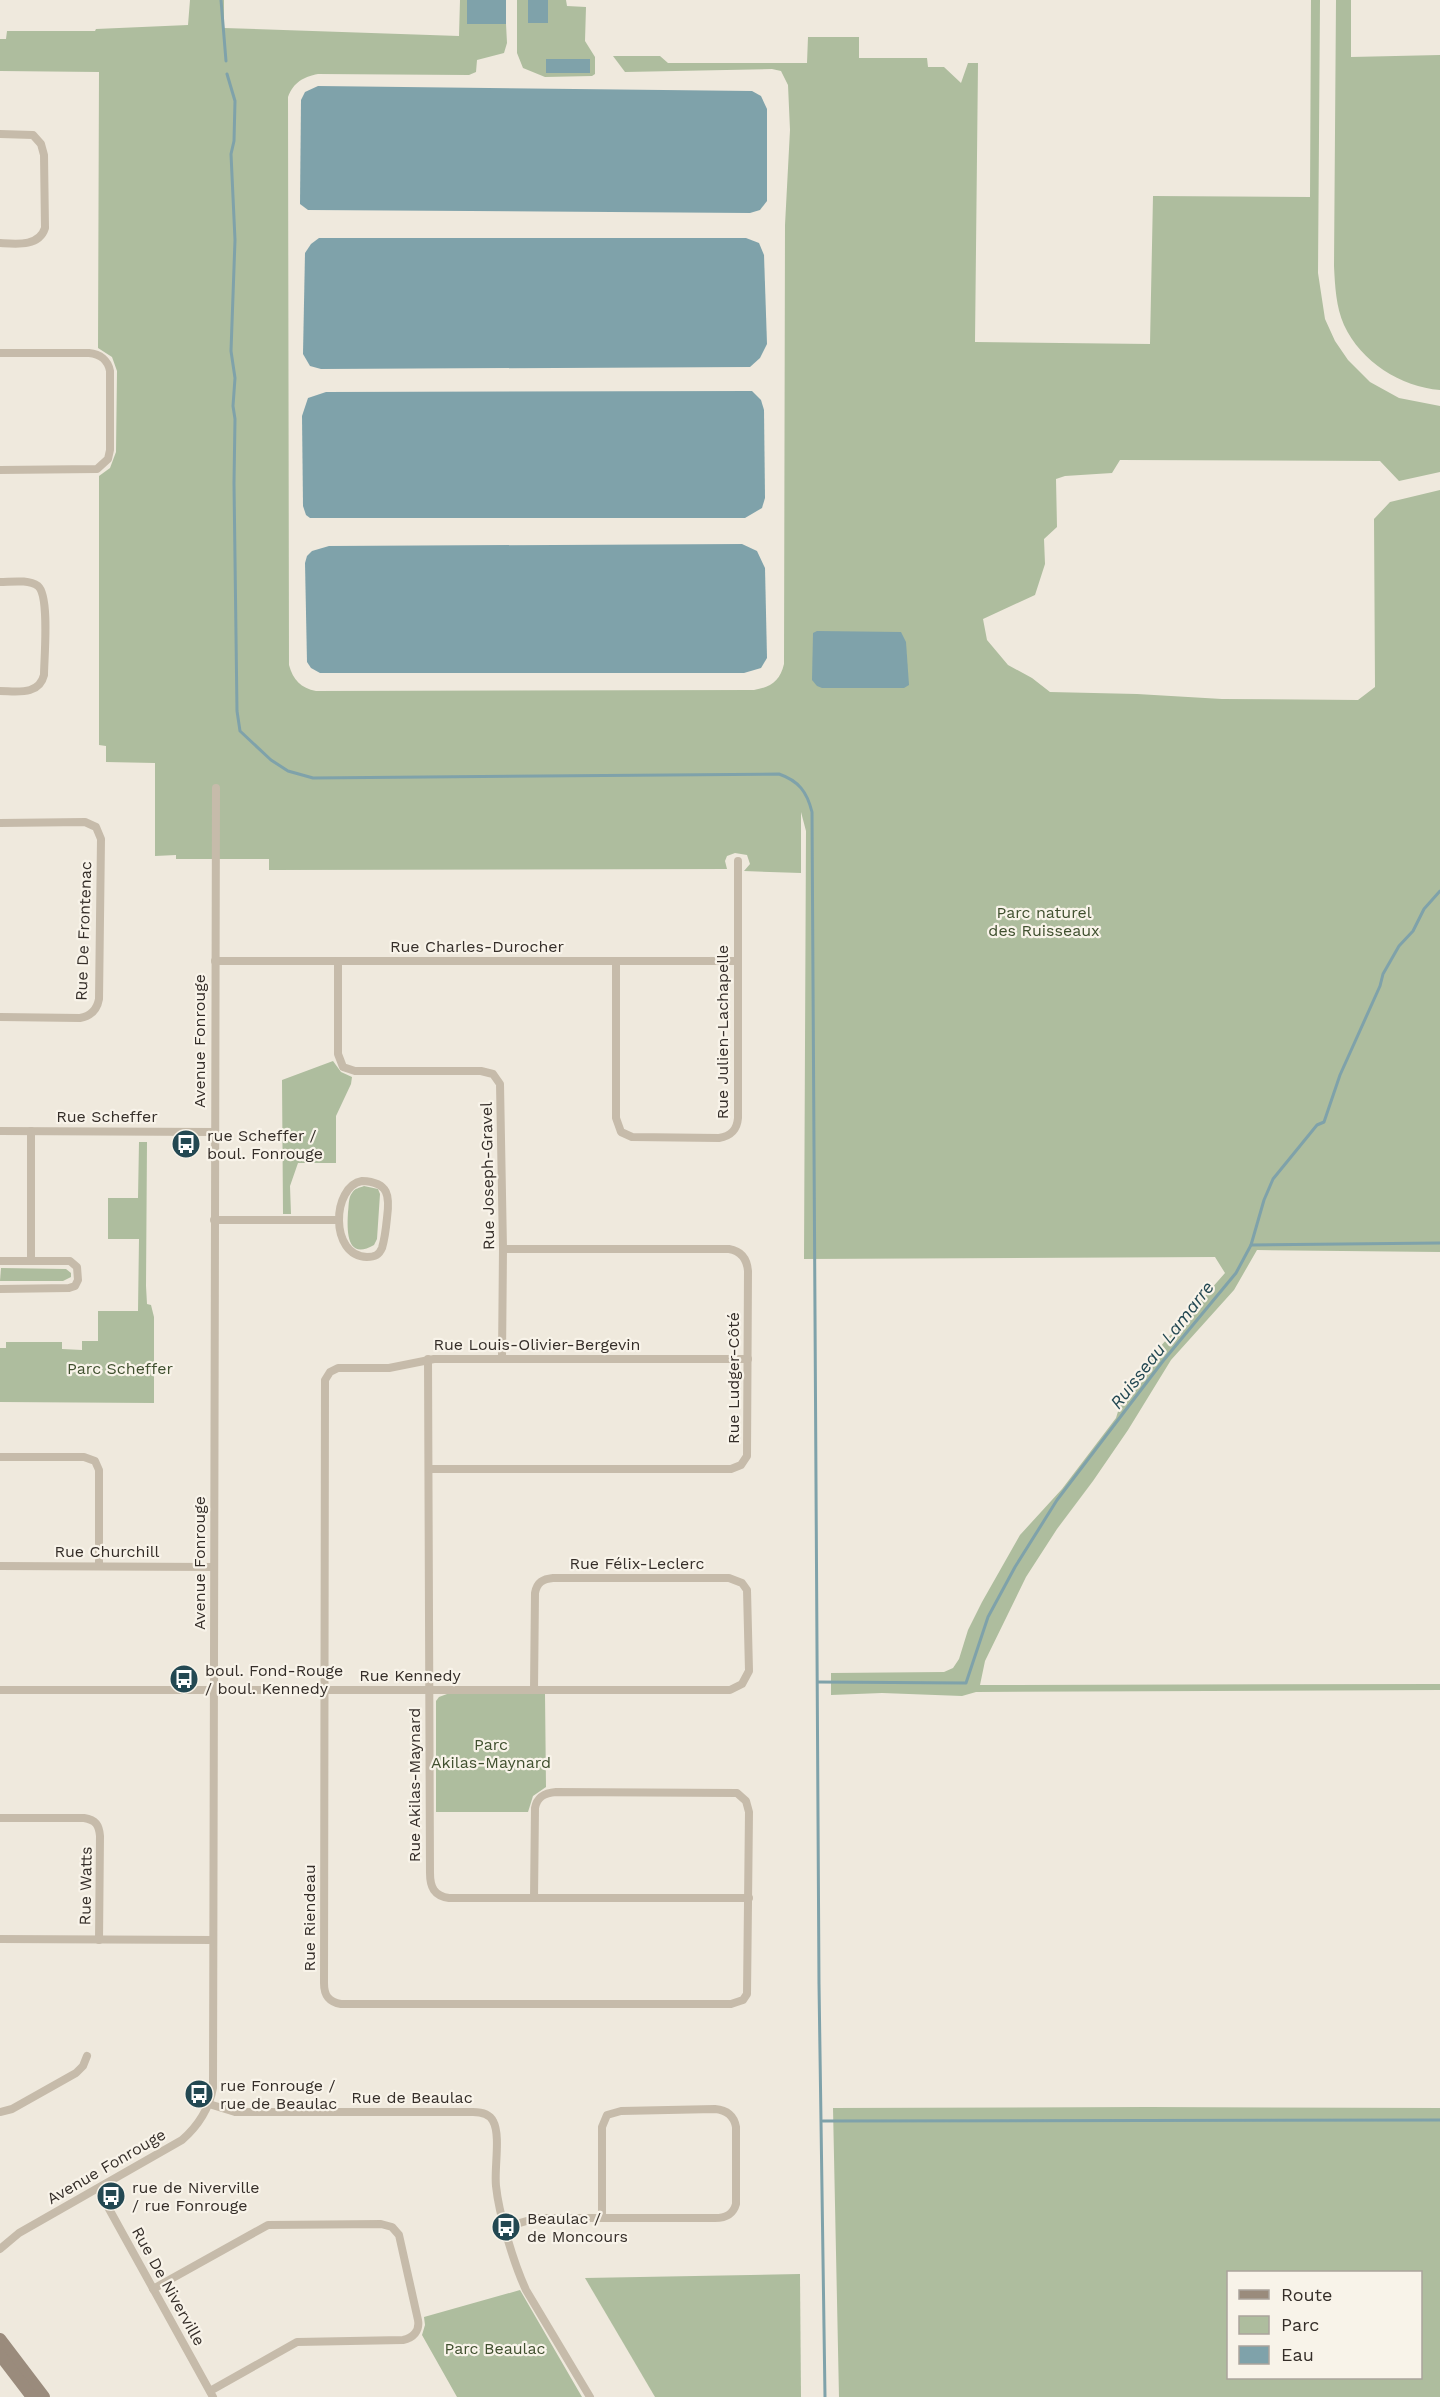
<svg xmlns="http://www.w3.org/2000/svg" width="1440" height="2397" viewBox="0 0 1440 2397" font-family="'Work Sans',sans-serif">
<rect width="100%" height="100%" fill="#efe9dd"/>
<g fill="#aebd9e" fill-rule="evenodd">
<path d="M190,0H224V28L459,36L460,0H467V24H506L507,43L504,53L477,60L476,72L469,75L318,74C303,77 294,82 288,97L289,665C293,680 301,688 316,691L754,690C771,687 780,681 784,664L785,225L790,130L788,85L781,71L772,69L625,72L613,56H660L668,63H807L808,37H859V58H927L928,67H944L961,83L968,63H978L975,342L1150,344L1153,196L1310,197L1311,0H1320L1318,273L1325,319L1335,341L1348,360L1370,382L1399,398L1440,406V472L1399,481L1380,461L1120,460L1112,473L1065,476L1056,479L1057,527L1044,539L1045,564L1035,595L983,619L987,640L1008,665L1032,678L1050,692L1137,694L1222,699L1358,700L1375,687L1374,519L1390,502L1440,490V1252L1257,1250L1234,1290L1171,1360L1128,1430L1093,1481L1057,1529L1026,1577L985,1661L980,1685L1440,1684V1690L976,1692L962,1696L882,1693L831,1695V1673L944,1672L953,1668L959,1659L968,1630L982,1602L1020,1535L1062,1489L1116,1418L1123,1395L1138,1372L1225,1273L1215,1257L804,1259L806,831L801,812V873L744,871L750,864L747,855L735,853L727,856L725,861L727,869L269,870V859H176V855L155,856V763L106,762V746L99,745V476L110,468L116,452L117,371L112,357L98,348L99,72L0,71V39H6L7,31H95L96,29L188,25Z"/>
<polygon points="517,0 528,0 528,23 548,23 548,0 566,0 567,6 586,7 585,41 595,57 595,74 592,76 545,77 523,68 517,53"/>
<path d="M1336,0H1351V57L1440,55V390C1401,387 1361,362 1344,325C1336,307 1335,286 1334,266Z"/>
<polygon points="333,1061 341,1072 352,1077 351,1084 336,1116 336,1163 298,1163 290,1186 291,1214 283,1214 282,1080"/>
<polygon points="139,1142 147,1142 146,1286 147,1304 151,1305 154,1317 154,1403 0,1402 0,1348 6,1348 6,1342 62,1342 62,1349 82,1350 82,1341 98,1341 98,1311 138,1311 139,1239 108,1239 108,1198 138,1198"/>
<path d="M364,1186L378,1189L380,1194L377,1239L374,1245C346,1261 347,1230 348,1212C349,1206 348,1198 352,1193C355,1188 359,1188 364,1186Z"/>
<polygon points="1,1268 66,1269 71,1273 71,1277 63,1281 0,1281"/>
<polygon points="447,1694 545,1694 546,1787 533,1796 528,1812 436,1812 436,1701 439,1697"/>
<path d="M1148,2107L1440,2108V2397H839L833,2108ZM1228,2272H1420V2378H1228Z"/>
<polygon points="800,2274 801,2397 655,2397 585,2278"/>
<polygon points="520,2290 582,2397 457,2397 422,2335 425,2325 424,2317"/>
</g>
<g fill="#7fa2aa">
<rect x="467" y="0" width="39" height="24"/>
<rect x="528" y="0" width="20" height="23"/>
<rect x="546" y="59" width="44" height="14"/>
<polygon points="318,86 752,91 761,96 767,109 767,201 760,210 750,213 308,210 300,204 301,100 305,92"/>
<polygon points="319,238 746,238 759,243 764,255 767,344 760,358 750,367 321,369 310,366 303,354 305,253 311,244"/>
<polygon points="752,391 761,400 764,410 765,498 762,508 745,518 310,518 306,515 303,506 302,416 308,398 326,392"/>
<polygon points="742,544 757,551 765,568 767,658 761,668 744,673 320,673 311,668 307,662 305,563 307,556 312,551 329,546"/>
<polygon points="817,631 901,632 906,642 909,685 904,688 822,688 817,686 812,680 813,633"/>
</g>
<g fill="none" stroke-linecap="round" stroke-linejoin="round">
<g stroke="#7fa2aa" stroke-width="3">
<polyline points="221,0 226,61"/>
<path d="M227,74L235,101L234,141L231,154L235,240L231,351L235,378L233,406L235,419L234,483L237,711L240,731L271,760L288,771L313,778L779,774C799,781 807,792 812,812L819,1984L825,2397"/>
<polyline points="1251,1245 1440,1243"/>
<polyline points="818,1682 966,1683 988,1617 1015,1567 1057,1500 1163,1361 1236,1273 1251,1245 1264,1200 1273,1179 1317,1125 1324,1122 1340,1075 1380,986 1383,974 1399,946 1413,931 1424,909 1440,891"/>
<polyline points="823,2121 1440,2120"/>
</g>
<g stroke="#c6bbaa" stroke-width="8">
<path d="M0,134L33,135L41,144L44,155L45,228C39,247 16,244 0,243"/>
<path d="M0,353H89C100,354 108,360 110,371V450L108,459L97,469L0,470"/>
<path d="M0,582C11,582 28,579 38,586C50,596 44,659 44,675C39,696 16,691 0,691"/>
<path d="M0,823L85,822L96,827L101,839L99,999C97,1010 91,1016 80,1018L0,1017"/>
<polyline points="215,961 738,961"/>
<polyline points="338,961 338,1054 343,1067 355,1071 481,1071 493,1074 500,1084 503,1249 502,1358"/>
<path d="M616,962V1118L621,1132L632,1137L719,1138C731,1136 737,1130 738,1118V861"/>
<polyline points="0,1131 214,1132"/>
<polyline points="31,1131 31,1261"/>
<path d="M362,1181C389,1182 390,1196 387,1218C386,1228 385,1238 382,1248C379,1255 375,1257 367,1257C329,1256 332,1186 362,1181Z"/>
<polyline points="214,1220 338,1220"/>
<polyline points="0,1261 70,1261 77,1267 78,1280 75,1286 69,1288 0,1289"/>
<path d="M428,1359L430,1873C430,1887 434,1896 449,1898H749"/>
<polyline points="0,1457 84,1457 95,1461 99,1470 99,1566"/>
<path d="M429,1469H731L741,1465L747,1456L748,1271C747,1259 741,1251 729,1249H503"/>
<polyline points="0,1566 214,1567"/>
<path d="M0,1690H730L742,1684L749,1671L747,1590L742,1583L729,1578H553C543,1579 537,1582 535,1593L534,1689"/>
<path d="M0,1818H84C96,1820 99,1825 100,1836L99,1940"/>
<path d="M534,1898L535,1808C537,1797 544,1793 556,1792L737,1793L746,1801L749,1812L747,1994L743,2000L731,2004H341C328,2002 324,1995 324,1983L325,1380L330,1372L338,1368H389L434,1359H748"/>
<polyline points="0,1939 213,1940"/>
<path d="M209,2104L235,2112H473C481,2112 489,2113 493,2121C501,2135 494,2169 496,2186C499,2215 514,2264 526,2290L590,2397"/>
<polyline points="0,2112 12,2109 76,2073 83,2066 87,2056"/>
<polyline points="98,2189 213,2397"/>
<path d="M506,2227L537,2218H715C725,2218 733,2215 736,2204V2127C734,2116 727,2110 715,2109L621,2111L607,2115L602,2127V2218"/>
<path d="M0,2249L19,2233L182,2140C198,2126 209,2109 213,2088L216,788"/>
<path d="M153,2289L268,2225L381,2224L392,2227L399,2235L418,2320C420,2331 413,2338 403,2340L297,2342L210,2391"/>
</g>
<g stroke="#9a8b7c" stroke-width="12">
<polyline points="0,2339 44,2397"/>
<polyline points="0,2355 32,2397"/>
</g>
</g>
<defs>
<g id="bus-disc" transform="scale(1.5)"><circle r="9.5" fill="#234852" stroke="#f8f3e9"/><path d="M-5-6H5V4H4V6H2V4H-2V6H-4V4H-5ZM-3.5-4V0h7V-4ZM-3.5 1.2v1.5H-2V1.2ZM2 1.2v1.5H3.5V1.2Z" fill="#fff"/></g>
</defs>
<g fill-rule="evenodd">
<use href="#bus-disc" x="186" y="1144"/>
<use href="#bus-disc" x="184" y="1679"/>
<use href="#bus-disc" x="199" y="2094"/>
<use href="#bus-disc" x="111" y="2196"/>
<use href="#bus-disc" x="506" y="2227"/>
</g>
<g text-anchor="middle" stroke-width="4.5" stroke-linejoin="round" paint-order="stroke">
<g font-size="16" fill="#40502f" stroke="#f8f3e9">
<text x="1044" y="918">Parc naturel<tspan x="1044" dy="18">des Ruisseaux</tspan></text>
<text x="120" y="1374">Parc Scheffer</text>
<text x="491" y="1750">Parc<tspan x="491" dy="18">Akilas-Maynard</tspan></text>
<text x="495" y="2354">Parc Beaulac</text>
</g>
<g font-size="16" fill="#352e29" stroke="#f8f3e9">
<text transform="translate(83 931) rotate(-88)" y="6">Rue De Frontenac</text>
<text x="477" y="952">Rue Charles-Durocher</text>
<text transform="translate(722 1032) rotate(-90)" y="6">Rue Julien-Lachapelle</text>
<text transform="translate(199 1041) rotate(-90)" y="6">Avenue Fonrouge</text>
<text x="107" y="1122">Rue Scheffer</text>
<text transform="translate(487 1176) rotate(-91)" y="6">Rue Joseph-Gravel</text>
<text x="537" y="1350">Rue Louis-Olivier-Bergevin</text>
<text transform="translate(733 1378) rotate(-90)" y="6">Rue Ludger-Côté</text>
<text x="107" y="1557">Rue Churchill</text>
<text transform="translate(199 1563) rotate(-90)" y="6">Avenue Fonrouge</text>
<text x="637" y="1569">Rue Félix-Leclerc</text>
<text x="410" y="1681">Rue Kennedy</text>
<text transform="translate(414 1785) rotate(-90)" y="6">Rue Akilas-Maynard</text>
<text transform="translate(85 1886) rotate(-89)" y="6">Rue Watts</text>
<text transform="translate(309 1918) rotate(-90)" y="6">Rue Riendeau</text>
<text x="412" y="2103">Rue de Beaulac</text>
<text transform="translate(106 2166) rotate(-30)" y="6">Avenue Fonrouge</text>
<text transform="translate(169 2286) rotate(61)" y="6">Rue De Niverville</text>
</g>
<g font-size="16" fill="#352e29" stroke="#f8f3e9" text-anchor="start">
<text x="207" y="1141">rue Scheffer /<tspan x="207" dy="18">boul. Fonrouge</tspan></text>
<text x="205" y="1676">boul. Fond-Rouge<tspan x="205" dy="18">/ boul. Kennedy</tspan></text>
<text x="220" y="2091">rue Fonrouge /<tspan x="220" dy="18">rue de Beaulac</tspan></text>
<text x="132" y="2193">rue de Niverville<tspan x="132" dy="18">/ rue Fonrouge</tspan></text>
<text x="527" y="2224">Beaulac /<tspan x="527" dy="18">de Moncours</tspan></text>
</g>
<g font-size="18" font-style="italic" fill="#234852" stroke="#f8f3e9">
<text transform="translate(1162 1345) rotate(-52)" y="6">Ruisseau Lamarre</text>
</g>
</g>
<rect x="1227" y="2271" width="195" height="108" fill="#f8f3e9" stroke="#aaa49c" stroke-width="1.5"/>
<rect x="1239" y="2290" width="30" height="9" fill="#9a8b7c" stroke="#aaa49c" stroke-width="1.5"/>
<text x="1281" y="2301" font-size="18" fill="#352e29">Route</text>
<rect x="1239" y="2316" width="30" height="18" fill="#aebd9e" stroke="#aaa49c" stroke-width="1.5"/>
<text x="1281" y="2331" font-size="18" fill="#352e29">Parc</text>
<rect x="1239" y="2346" width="30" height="18" fill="#7fa2aa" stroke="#aaa49c" stroke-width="1.5"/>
<text x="1281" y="2361" font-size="18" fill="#352e29">Eau</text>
</svg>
